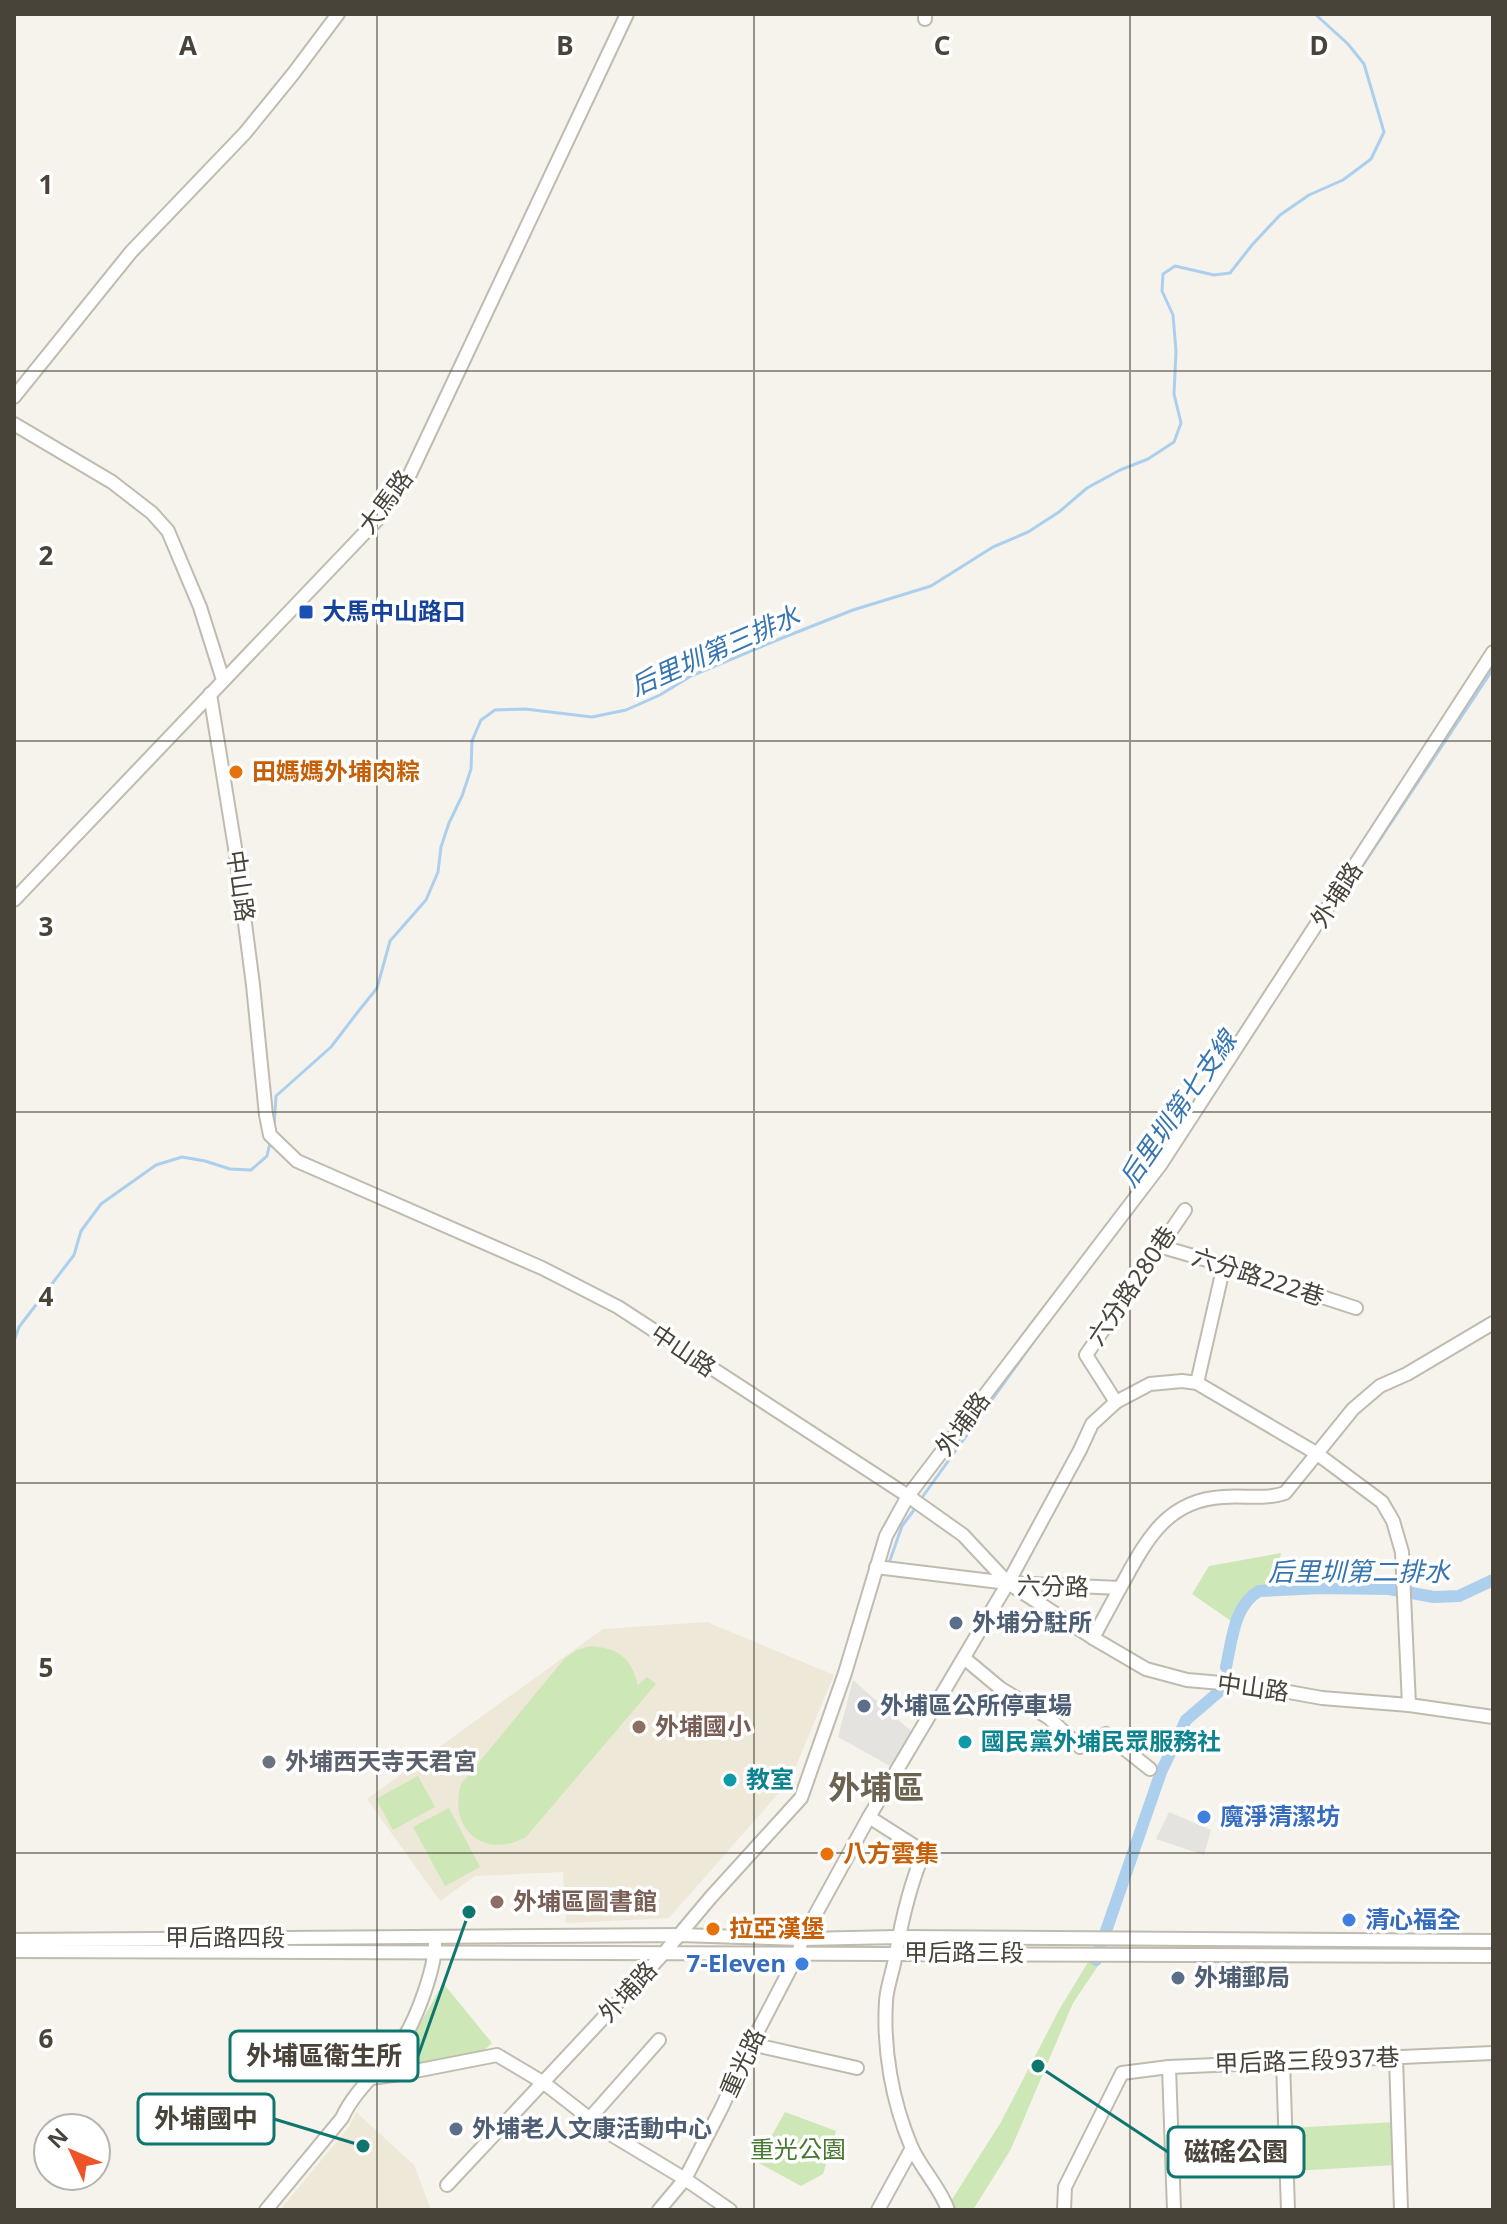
<svg xmlns="http://www.w3.org/2000/svg" width="1507" height="2224" viewBox="0 0 1507 2224" font-family="'Noto Sans','Noto Sans TC',sans-serif">
<rect width="100%" height="100%" fill="#f5f3ec"/>
<g fill="#ede8d7">
<polygon points="707,1622 834,1675 790,1780 669,1918 566,1923 563,1872 475,1876 440,1901 367,1799 603,1629"/>
<polygon points="356,2112 414,2165 431,2210 280,2210 349,2127"/>
</g>
<g fill="#cee7b7">
<path d="M1281,1553L1275,1586C1245,1588 1243,1595 1231,1621L1192,1594L1209,1566Z"/>
<path d="M590,1646C619,1648 631,1658 638,1685L647,1677L656,1684L526,1837C484,1860 448,1829 461,1784L565,1658L577,1650Z"/>
<polygon points="418,1776 435,1807 393,1830 376,1799"/>
<polygon points="449,1808 480,1867 445,1886 413,1827"/>
<polygon points="1090,1959 1100,1963 1073,2003 1011,2149 973,2210 954,2210 951,2201 1001,2122 1059,2010"/>
<polygon points="443,1983 492,2043 482,2052 413,2065 404,2053"/>
<polygon points="785,2112 836,2131 823,2174 801,2186 757,2162"/>
<polygon points="1394,2122 1396,2165 1293,2171 1290,2128"/>
</g>
<g fill="#e4e3e0">
<polygon points="853,1680 911,1731 890,1766 838,1737"/>
<polygon points="1169,1812 1211,1830 1204,1855 1156,1839"/>
</g>
<g fill="none" stroke-linecap="round" stroke-linejoin="round">
<g stroke="#accfee" stroke-width="3">
<polyline points="1296,966 1493,669"/>
<polyline points="274,1127 276,1096 331,1047 357,1013 377,988 390,941 426,900 438,872 441,847 449,823 462,796 471,769 472,741 481,720 495,710 525,709 592,717 626,710 660,695 691,676 782,638 853,610 931,586 993,547 1028,532 1059,512 1087,488 1120,470 1148,459 1174,442 1181,423 1174,394 1176,351 1173,315 1162,291 1163,274 1175,266 1214,275 1230,273 1252,245 1280,215 1309,195 1343,180 1371,159 1384,132 1364,64 1348,44 1315,14"/>
<polyline points="14,1341 19,1327 74,1255 81,1231 101,1204 156,1165 182,1157 205,1161 230,1169 251,1170 267,1156 270,1143"/>
<polyline points="921,1499 1047,1323"/>
<polyline points="889,1563 902,1526 917,1506"/>
</g>
<g stroke="#accfee" stroke-width="12">
<path d="M1226,1667C1232,1640 1234,1605 1259,1591L1321,1588L1389,1589L1434,1597L1459,1596L1493,1580"/>
<polyline points="1096,1960 1161,1772 1186,1720 1221,1690"/>
</g>
<g stroke="#c0bbaf" stroke-width="16">
<g id="minor">
<polyline points="925,14 925,19"/>
<polyline points="14,397 131,252 245,133 293,74 338,14"/>
<polyline points="14,424 112,482 152,513 168,531 200,607 223,680"/>
<polyline points="210,694 236,854 253,985 266,1115 270,1135 297,1161 542,1268 618,1307 908,1496 963,1535 1008,1583 1093,1638 1146,1669 1187,1680 1256,1686 1322,1698 1409,1705 1493,1717"/>
<polyline points="14,900 376,521 410,474 627,14"/>
<polyline points="1159,1246 1224,1265 1356,1308"/>
<polyline points="1197,1383 1224,1265"/>
<polyline points="1116,1402 1086,1355 1185,1210"/>
<path d="M876,1567L1008,1583L1120,1588C1145,1543 1165,1500 1223,1497C1245,1495 1264,1500 1285,1493L1353,1409L1380,1386L1407,1374L1493,1323"/>
<polyline points="1093,1638 1120,1588"/>
<polyline points="964,1658 1000,1688 1049,1718 1080,1747 1095,1742 1106,1734 1150,1769"/>
<path d="M869,1817L924,1852C910,1884 902,1919 896,1953C894,1969 887,1985 886,2001C883,2049 892,2101 911,2146C921,2169 940,2187 948,2210"/>
<polyline points="14,1940 680,1935 802,1939 898,1937 1493,1941"/>
<path d="M14,1951C507,1951 1000,1952 1493,1956"/>
<polyline points="751,2044 857,2068"/>
<polyline points="1396,2058 1401,2210"/>
<polyline points="1283,2061 1288,2210"/>
<polyline points="1169,2067 1174,2210"/>
<polyline points="371,2078 400,2074 497,2055 544,2083 607,2132 685,2179 730,2210"/>
<polyline points="590,2118 659,2040"/>
<polyline points="447,2185 664,1953 711,1897 801,1798 845,1673 886,1536 908,1496 1161,1164 1493,652"/>
<path d="M266,2210L342,2118C356,2087 385,2067 403,2039C417,2018 435,1968 435,1944"/>
<polyline points="659,2210 685,2179 722,2107 751,2044 798,1954 802,1939 869,1817 1008,1583 1080,1450 1092,1424 1116,1402 1150,1384 1182,1381 1197,1383 1316,1453 1382,1502 1393,1521 1402,1552 1409,1705"/>
<polyline points="878,2210 912,2148"/>
<polyline points="1064,2210 1065,2187 1122,2073 1169,2067 1493,2053"/>
</g>
</g>
<use href="#minor" stroke="#fff" stroke-width="12"/>
</g>
<path fill="none" stroke="#49443a" stroke-width="2" stroke-opacity="0.55" d="M377,14V2210M754,14V2210M1130,14V2210M14,371H1493M14,741H1493M14,1112H1493M14,1483H1493M14,1853H1493"/>
<rect fill="#1a4fb4" stroke="#fff" stroke-width="3" x="298" y="604" width="16" height="16" rx="4"/>
<g fill="#e8710a" stroke="#fff" stroke-width="3">
<circle cx="236" cy="772" r="8"/>
<circle cx="827" cy="1854" r="8"/>
<circle cx="713" cy="1929" r="8"/>
</g>
<g fill="#5c6f8a" stroke="#fff" stroke-width="3">
<circle cx="956" cy="1623" r="8"/>
<circle cx="864" cy="1706" r="8"/>
<circle cx="1178" cy="1978" r="8"/>
<circle cx="456" cy="2129" r="8"/>
</g>
<g fill="#8d6e63" stroke="#fff" stroke-width="3">
<circle cx="639" cy="1727" r="8"/>
<circle cx="497" cy="1902" r="8"/>
</g>
<g fill="#0f9aa8" stroke="#fff" stroke-width="3">
<circle cx="965" cy="1742" r="8"/>
<circle cx="730" cy="1780" r="8"/>
</g>
<circle fill="#6b7280" stroke="#fff" stroke-width="3" cx="269" cy="1762" r="8"/>
<g fill="#3f7fe0" stroke="#fff" stroke-width="3">
<circle cx="1204" cy="1817" r="8"/>
<circle cx="1349" cy="1920" r="8"/>
<circle cx="802" cy="1964" r="8"/>
</g>
<g text-anchor="middle" stroke-width="7" stroke-linejoin="round" paint-order="stroke">
<g font-size="24" fill="#49443a" stroke="#fff">
<text transform="translate(386 502) rotate(-53)" y="8">大馬路</text>
<text transform="translate(240 886) rotate(82)" y="8">中山路</text>
<text transform="translate(1337 895) rotate(-57)" y="8">外埔路</text>
<text transform="translate(1258 1277) rotate(18)" y="8">六分路222巷</text>
<text transform="translate(1132 1286) rotate(-56)" y="8">六分路280巷</text>
<text transform="translate(683 1351) rotate(34)" y="8">中山路</text>
<text transform="translate(963 1424) rotate(-53)" y="8">外埔路</text>
<text transform="translate(1053 1587) rotate(1)" y="8">六分路</text>
<text transform="translate(1253 1688) rotate(8)" y="8">中山路</text>
<text x="225" y="1946">甲后路四段</text>
<text x="964" y="1961">甲后路三段</text>
<text transform="translate(628 1992) rotate(-47)" y="8">外埔路</text>
<text transform="translate(1307 2061) rotate(-2)" y="8">甲后路三段937巷</text>
<text transform="translate(743 2063) rotate(-65)" y="8">重光路</text>
</g>
<g font-size="24" font-weight="bold" fill="#164399" stroke="#fff" text-anchor="start">
<text x="322" y="620">大馬中山路口</text>
</g>
<g font-size="24" font-weight="bold" fill="#c56008" stroke="#fff" text-anchor="start">
<text x="252" y="780">田媽媽外埔肉粽</text>
<text x="843" y="1862">八方雲集</text>
<text x="729" y="1937">拉亞漢堡</text>
</g>
<g font-size="24" font-weight="bold" fill="#4e5e75" stroke="#fff" text-anchor="start">
<text x="972" y="1631">外埔分駐所</text>
<text x="880" y="1714">外埔區公所停車場</text>
<text x="1194" y="1986">外埔郵局</text>
<text x="472" y="2137">外埔老人文康活動中心</text>
</g>
<g font-size="24" font-weight="bold" fill="#785e54" stroke="#fff" text-anchor="start">
<text x="655" y="1735">外埔國小</text>
<text x="513" y="1910">外埔區圖書館</text>
</g>
<g font-size="24" font-weight="bold" fill="#0d838f" stroke="#fff" text-anchor="start">
<text x="981" y="1750">國民黨外埔民眾服務社</text>
<text x="746" y="1788">教室</text>
</g>
<g font-size="24" font-weight="bold" fill="#5b616d" stroke="#fff" text-anchor="start">
<text x="285" y="1770">外埔西天寺天君宮</text>
</g>
<g font-size="24" font-weight="bold" fill="#366cbe" stroke="#fff" text-anchor="start">
<text x="1220" y="1825">魔淨清潔坊</text>
<text x="1365" y="1928">清心福全</text>
<text x="786" y="1972" text-anchor="end">7-Eleven</text>
</g>
<g font-size="24" fill="#46792f" stroke="#fff">
<text x="798" y="2158">重光公園</text>
</g>
<g font-size="26" font-style="italic" fill="#3775b1" stroke="#fff">
<text transform="translate(715 651) rotate(-24)" y="9">后里圳第三排水</text>
<text transform="translate(1178 1109) rotate(-55)" y="9">后里圳第七支線</text>
<text x="1359" y="1581">后里圳第二排水</text>
</g>
<g font-size="32" font-weight="bold" fill="#6c6351" stroke="#fff">
<text x="876" y="1799">外埔區</text>
</g>
</g>
<g font-size="26" text-anchor="middle" font-weight="bold" fill="#49443a" stroke="#fff" stroke-width="7" stroke-linejoin="round" paint-order="stroke">
<text x="188" y="55">A</text>
<text x="565" y="55">B</text>
<text x="942" y="55">C</text>
<text x="1319" y="55">D</text>
<text x="46" y="194">1</text>
<text x="46" y="565">2</text>
<text x="46" y="936">3</text>
<text x="46" y="1306">4</text>
<text x="46" y="1677">5</text>
<text x="46" y="2048">6</text>
</g>
<path fill="none" stroke="#0f766e" stroke-width="3" d="M469 1912L418 2056M363 2146L274 2119M1038 2066L1168 2152"/>
<g fill="#0f766e" stroke="#fff" stroke-width="3">
<circle cx="469" cy="1912" r="8"/>
<circle cx="363" cy="2146" r="8"/>
<circle cx="1038" cy="2066" r="8"/>
</g>
<g fill="#fff" stroke="#0f766e" stroke-width="3">
<rect x="230" y="2031" width="188" height="50" rx="8"/>
<rect x="138" y="2094" width="136" height="50" rx="8"/>
<rect x="1168" y="2127" width="136" height="50" rx="8"/>
</g>
<g font-size="26" text-anchor="middle" font-weight="bold" fill="#49443a">
<text x="324" y="2065">外埔區衛生所</text>
<text x="206" y="2128">外埔國中</text>
<text x="1236" y="2161">磁磘公園</text>
</g>
<rect width="1507" height="2224" fill="none" stroke="#49443a" stroke-width="32"/>
<g transform="translate(72 2152) rotate(314)"><circle r="38" fill="#ffffff" stroke="#b6b4b0" stroke-width="2"/>
<path d="M0-6L14 30L0 20L-14 30Z" fill="#ef5429"/>
<text y="-12" font-size="22" font-weight="bold" text-anchor="middle" fill="#49443a">N</text>
</g>
</svg>
